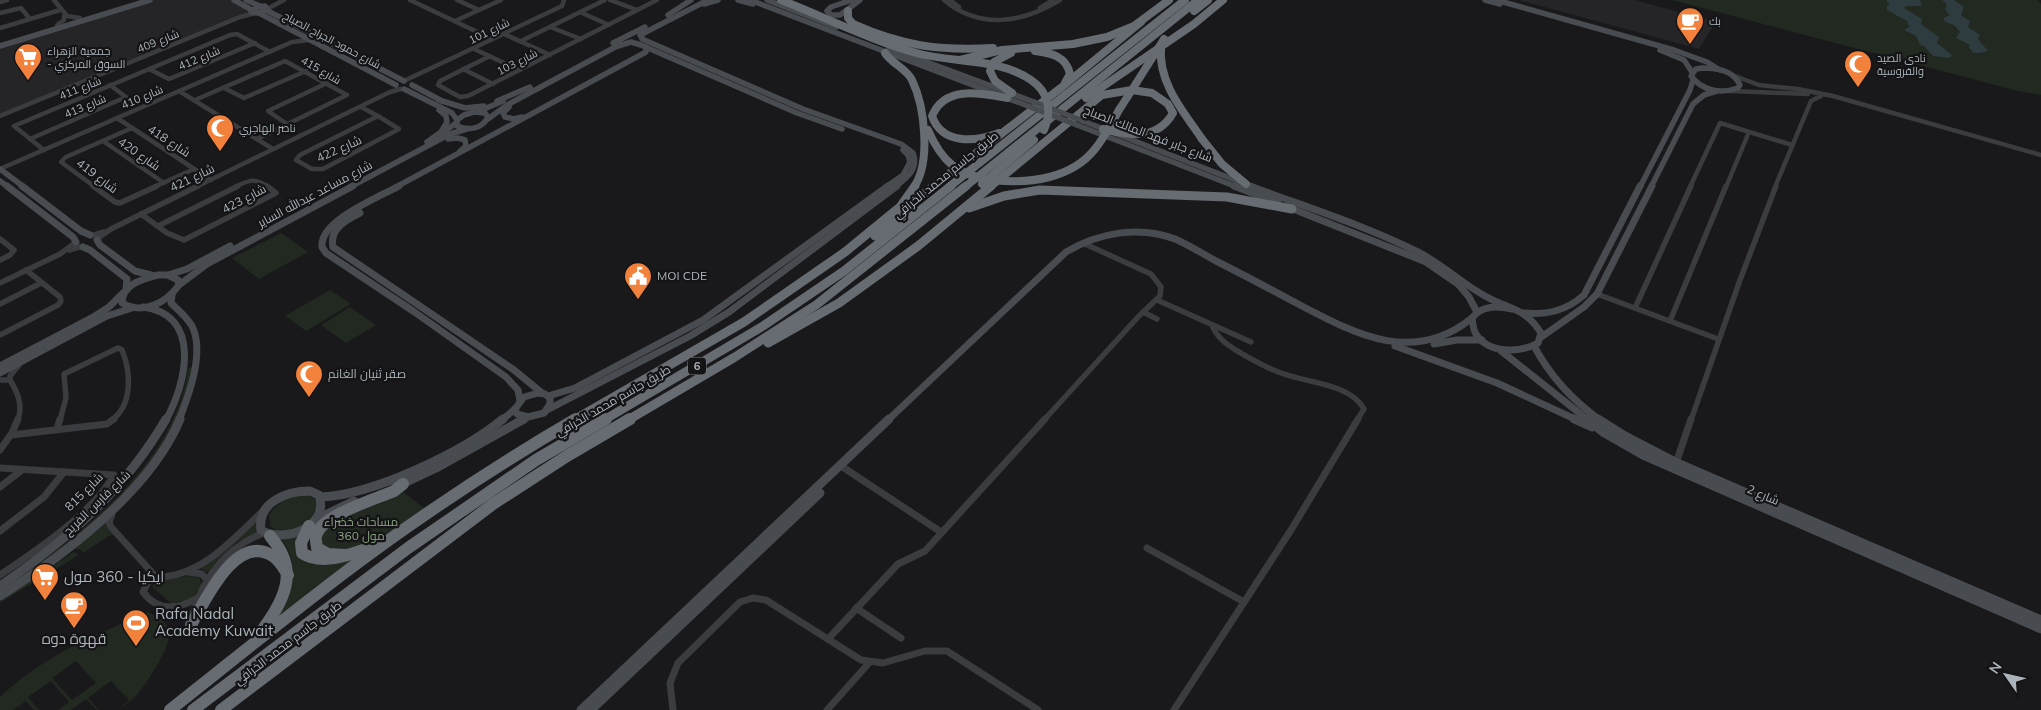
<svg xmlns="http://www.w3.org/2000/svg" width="2041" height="710" viewBox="0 0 2041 710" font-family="Mulish,Cairo,sans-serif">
<rect width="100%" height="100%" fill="#19191b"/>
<g fill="#252528">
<polygon points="150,0 234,0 247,7 249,13 0,114 0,46"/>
<polygon points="1518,0 1634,0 1716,22 1699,49"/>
</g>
<g fill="#212920" fill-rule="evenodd">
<polygon points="1672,0 2037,0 2041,4 2041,95 2018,91"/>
<polygon points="281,233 308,252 259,279 232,258"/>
<polygon points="330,290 351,304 306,331 285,316"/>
<polygon points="350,307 376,325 346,343 321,325"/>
<path d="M195,366L185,407L151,464L91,527L0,595V590C76,539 176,465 188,368Z"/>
<polygon points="401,490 426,510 379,542 365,549 325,550 319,536 328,524"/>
<path d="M305,495L314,498L317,503C315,522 286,541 270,526L269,515C278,501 290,497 305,495Z"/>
<polygon points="114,511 111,521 117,534 109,536 83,553 80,549 74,549"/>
<polygon points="257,521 258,532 236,543 209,573 200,568"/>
<path d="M300,535L299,554L368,552L316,586L267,628L291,586C295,569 292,554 282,540Z"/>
<polygon points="74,552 78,555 74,558 0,603 0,600"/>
<polygon points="190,576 199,578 202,585 194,598 172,604 153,588 153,584 159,580"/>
<path d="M148,612C156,616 166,621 169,630C173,645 146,684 136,696C131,701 123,706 117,710L129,700L111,681L88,698L99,710H97L86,699L71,710H58L69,702L51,681L28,697L39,710H34L26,701L13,710H0V697C43,656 95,635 148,612ZM76,661L96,683L72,700L52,678Z"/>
</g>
<g fill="#2e3c3f">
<polygon points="1886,0 1920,0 1922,6 1906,6 1904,8 1922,19 1921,24 1939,37 1937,43 1952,55 1949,58 1933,56 1924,46 1920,45 1916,36 1904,30 1909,27 1907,21 1887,10 1887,6 1890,5"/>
<polygon points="1942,0 1954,0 1964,7 1961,15 1970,21 1968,27 1980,35 1978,39 1988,51 1979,53 1973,53 1969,47 1970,45 1956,38 1960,32 1955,26 1944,21 1944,18 1950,15 1945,10 1947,4"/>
</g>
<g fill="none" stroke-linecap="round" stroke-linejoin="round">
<g stroke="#3a3c40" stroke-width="4.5">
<polyline points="54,0 67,16 80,18"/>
<polyline points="410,0 492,39"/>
<polyline points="457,0 479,10"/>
<polyline points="610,0 637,10"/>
<path d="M944,0C980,30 1022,23 1060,0"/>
<polyline points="950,0 959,7"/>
<polyline points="0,2 7,0"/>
<polyline points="1040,8 1053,0"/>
<polyline points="267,9 284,0"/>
<polyline points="580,12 609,25"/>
<polyline points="0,13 21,8 30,19"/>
<polyline points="455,21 501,0"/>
<polyline points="57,25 64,20 64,16"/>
<polyline points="550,27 581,39"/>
<polyline points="0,28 60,10"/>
<polyline points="504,34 550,55"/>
<polyline points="521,41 605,0"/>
<polyline points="474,49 519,70"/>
<polyline points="490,56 440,81 438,85 460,97 468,96 657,0"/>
<polyline points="149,69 169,79 255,43"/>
<polyline points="463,69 493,84"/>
<polyline points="1732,75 1759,85 1798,89 1833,96 2041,155"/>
<polyline points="406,80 562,6 564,0"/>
<polyline points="224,88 244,98 306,71"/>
<polyline points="179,91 273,149"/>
<polyline points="1730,91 1808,94"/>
<polyline points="195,100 285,61 347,95 257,139"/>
<polyline points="361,107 378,116"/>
<polyline points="0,116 240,17 256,13"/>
<polygon points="378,116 399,129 323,169 312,169 296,160 300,155"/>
<polyline points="117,118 211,180"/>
<polyline points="287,124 268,111 327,83"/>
<polyline points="30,139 126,97 110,85"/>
<polyline points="103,141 164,183"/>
<polyline points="44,150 14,126 230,35 237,34 270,52"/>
<polyline points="0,169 292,42 309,40"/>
<polyline points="95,187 61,162 66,157 132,128"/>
<polyline points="154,187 194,169"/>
<polyline points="196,187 390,92 401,89"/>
<path d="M235,187C251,179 254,178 269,187"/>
<polyline points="1690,187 1720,123 1792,145"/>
<polyline points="1726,187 1749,132"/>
<polyline points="1775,187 1811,101 1821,96"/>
</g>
<g stroke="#3a3c40" stroke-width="5.5">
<polyline points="93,186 115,202 120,203 157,186"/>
<polyline points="141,214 167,233 184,240 276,193 267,186"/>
<polyline points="158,226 238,186"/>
<polyline points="94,235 104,232"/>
<polyline points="98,238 111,229 198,186"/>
<polyline points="0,239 14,250 10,255 0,260"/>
<polyline points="69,250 79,247"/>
<polyline points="0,283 60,254 75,243"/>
<polyline points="1597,294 1718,339"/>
<polyline points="1157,300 1251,342"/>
<polyline points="0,304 41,283"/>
<polyline points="1635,308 1691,186"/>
<polyline points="1143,312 1157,319"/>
<polyline points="1670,321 1726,186"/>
<path d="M1212,325C1217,338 1227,345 1239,352C1253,360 1268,369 1284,374C1309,383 1350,384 1364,409L1357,420"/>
<polyline points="0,335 58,305 61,301 60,297 26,270"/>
<path d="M0,380H10C18,393 23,405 18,420"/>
<polyline points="10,380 10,376 19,365"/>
<path d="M60,420L66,398L64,374L118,348L122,350C131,372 133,404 112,420"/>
<polyline points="1044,420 1138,317 1160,296 1161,287 1151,274 1085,244"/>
<polyline points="1691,420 1740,280 1776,186"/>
</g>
<g stroke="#3a3c40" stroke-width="7">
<polyline points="57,429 60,419"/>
<polyline points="11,435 107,424 114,419"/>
<polyline points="0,450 12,433 18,419"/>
<polyline points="1676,463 1691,419"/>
<polyline points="841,466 941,532"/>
<path d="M0,468L114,475C93,513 36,551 0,575"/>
<polyline points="0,487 22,470"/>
<path d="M112,514L109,522L111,527L156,577C200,578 232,540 262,512"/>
<polyline points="0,531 44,497 64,472"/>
<polyline points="1147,548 1244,602"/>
<polyline points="188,572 202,574 207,580"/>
<path d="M156,577L148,582L143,592C157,611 176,610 196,599"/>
<polyline points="856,608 901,638"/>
<path d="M193,613C204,577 228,546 264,533"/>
<polyline points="829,638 898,564 925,551 1045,419"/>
<polyline points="673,710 670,683 678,663 740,602 753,598 766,600 861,660 883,663 925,651 947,651 1038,710"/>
<polyline points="827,710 869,663"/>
<polyline points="1174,710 1291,530 1358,419"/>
</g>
<g stroke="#484c50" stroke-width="5.5">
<polyline points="234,0 252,10"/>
<polyline points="246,0 260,6"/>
<polyline points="738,0 753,4"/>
<polyline points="750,0 1028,106"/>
<polyline points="767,0 836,27"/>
<polyline points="852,0 831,7 827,11 831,15 840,15 860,0"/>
<polyline points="1485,0 1500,4"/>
<polyline points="1496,0 1674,50 1707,62 1720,70"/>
<polyline points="704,4 718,0"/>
<polygon points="265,6 267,9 259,13 251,12 257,7"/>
<polyline points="266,10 404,81"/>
<polyline points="259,13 396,85"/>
<polyline points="668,15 691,0"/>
<path d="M644,33L641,36L642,39L803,109L901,144L913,153C919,169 907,178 895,187"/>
<polyline points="640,35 708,0"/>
<polyline points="613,43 645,27"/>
<polyline points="0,46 150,0"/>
<polyline points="618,46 631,42 641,45 797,113 842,129"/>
<polyline points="889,48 1034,102"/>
<polyline points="1660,50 1684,60 1692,72"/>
<path d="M1702,68C1717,68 1733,70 1740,85L1738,88C1721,94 1702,91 1691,76L1696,69Z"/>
<polyline points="412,85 442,101"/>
<polyline points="404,89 452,113 457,120"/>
<polyline points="439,100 465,108 484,106"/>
<polyline points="497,101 530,87"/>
<polyline points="509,107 503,113 505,117 514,119 522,117"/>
<path d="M474,112L485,113L488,117C482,129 469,131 457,126V120L464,115Z"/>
<polyline points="477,112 503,101"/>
<polyline points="488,119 507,105 621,44"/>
<polyline points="1083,121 1253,187"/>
<polyline points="1077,125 1237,187"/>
<polyline points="441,134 456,123"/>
<polyline points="448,139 458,138 465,140 466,146 460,151"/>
<polyline points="427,142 441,132 447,122 446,116 439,110"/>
<polyline points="0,169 24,187"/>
<polyline points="0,181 8,187"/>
<polyline points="350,187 450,134 467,129"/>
<polyline points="396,187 646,52 646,47"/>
<polyline points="886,187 903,175 910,162 908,155 903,150"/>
<polyline points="1640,187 1690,90 1693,80"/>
<polyline points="1651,187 1693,104 1704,95 1717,91"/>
</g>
<g stroke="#484c50" stroke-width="7">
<polyline points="7,186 73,237 76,242"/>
<polyline points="22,186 81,231 90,235"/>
<path d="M399,186C379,197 319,221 322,247L326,253L413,311L506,377L518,390L520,401"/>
<polyline points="1234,186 1278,203"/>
<path d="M1250,186C1306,207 1364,225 1418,252C1442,264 1461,283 1485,296C1509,310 1525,307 1541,333L1538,343C1520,353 1488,354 1476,334C1473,330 1473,323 1472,318C1482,305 1497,306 1512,309"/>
<polyline points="1288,207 1426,262 1458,284 1469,297 1477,312"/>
<path d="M360,213C346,220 329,229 333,247L514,370L542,393"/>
<polyline points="97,240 100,245 135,271 151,275"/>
<polyline points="83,247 90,250 127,279 126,289"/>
<path d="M158,275H168L178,280L179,285C166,303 143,315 122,303C122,284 143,279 158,275Z"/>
<polyline points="168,275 187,269 230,246"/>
<polyline points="179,285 207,264 353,186"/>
<path d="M172,295L171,303C178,310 187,317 192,326C205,352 189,395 179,420"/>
<path d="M143,307C203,315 186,384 166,420"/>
<path d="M1523,313C1547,315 1566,311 1584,295L1640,186"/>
<polyline points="1540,338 1584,307 1597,294 1652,186"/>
<polyline points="1434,344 1457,340 1482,340"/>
<polyline points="1395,346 1497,383 1577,420"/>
<path d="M1534,346C1550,376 1572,400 1600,420"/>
<polyline points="1500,350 1588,420"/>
<polyline points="0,366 95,316 109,307 123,293"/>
<polyline points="0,373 107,316 132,308"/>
<polygon points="538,393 545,394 550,398 550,404 544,413 528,417 517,414 515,409 524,397"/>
<polyline points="548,396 575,388 703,320 888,186"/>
<polyline points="547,410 690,336 729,312 897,186"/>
<polyline points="502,420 515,409"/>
<polyline points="522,420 526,418"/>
<path d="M888,420L1066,252C1098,233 1139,225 1175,239C1189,245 1203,254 1216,261C1244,275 1272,290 1300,305C1357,335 1414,365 1472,318"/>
</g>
<g stroke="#484c50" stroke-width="9">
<polyline points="1574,419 1592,427"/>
<polyline points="1587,419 1603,432 1645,456 2041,629"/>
<polyline points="1598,419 1625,436 1677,463 2041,620"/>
<polyline points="400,485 436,468 524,419"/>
<path d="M310,491L319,495C330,527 284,544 261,530C257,502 287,491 310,491Z"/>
<path d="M321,497C373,495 463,452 503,419"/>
<polyline points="315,520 354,501"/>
<path d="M0,586C68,539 124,491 166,419"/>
<path d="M0,596C63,556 151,490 180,419"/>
<polyline points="581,710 889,419"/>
<polyline points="591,710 820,493"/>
</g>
<g stroke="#666c71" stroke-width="8">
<path d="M848,11V18L853,24C902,46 940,51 993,48"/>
<polyline points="1194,11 1208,0"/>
<path d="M1035,51C1051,53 1066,56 1070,74L1065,83"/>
<path d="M885,53C892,64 906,68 912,80C925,107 931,162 914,187"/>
<polyline points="1011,53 994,62 990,71 995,81 1012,93"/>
<polyline points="960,60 1002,50 1073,44 1107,37 1134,26 1169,0"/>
<polyline points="1086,98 1194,24 1223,0"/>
<path d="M999,133C975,142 942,145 932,116C945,85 980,93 1007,98"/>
<polyline points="1202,139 1222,164 1246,184"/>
<polyline points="982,184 1034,140"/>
<polyline points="932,187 1062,87 1141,22"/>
<polyline points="949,187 1185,0"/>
<polyline points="965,187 1198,0"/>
<path d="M990,187L1102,95L1132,90L1152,93L1168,104L1173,113C1157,141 1130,135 1103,129"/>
</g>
<g stroke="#666c71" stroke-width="9">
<polyline points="969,208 1004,196 1040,190 1227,197 1292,209"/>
<polyline points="900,212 934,186"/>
<polyline points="875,236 910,212"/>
<polyline points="768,343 839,303 918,246 991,186"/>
<polyline points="574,420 744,322 845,252 900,207 915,186"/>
<polyline points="604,420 763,326 844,271 951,186"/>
<polyline points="628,420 735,357 816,305 966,186"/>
</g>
<g stroke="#666c71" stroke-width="12">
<path d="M309,526L301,543L302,553C323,567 355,553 377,545"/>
<path d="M346,555L328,554L317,548C317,545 315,539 316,536C321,515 376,499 394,491L403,484"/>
<path d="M191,625C205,601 237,530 274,557C280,561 284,569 288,575"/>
<path d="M258,636C283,602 302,572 270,536"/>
<path d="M170,710C255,643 339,573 429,512C477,479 526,448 576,419"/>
<polyline points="193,710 408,548 536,460 606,419"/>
<polyline points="221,710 493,504 567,456 630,419"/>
</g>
<g stroke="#484c50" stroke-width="5.5">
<polyline points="1034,102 1083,121"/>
<polyline points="1028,106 1077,125"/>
</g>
<g stroke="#666c71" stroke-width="8">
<path d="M781,0C827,18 872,41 920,54C956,63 999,58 1031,80C1049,92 1052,111 1044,130"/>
<path d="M1161,47C1158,83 1183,111 1202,139"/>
<path d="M928,130C942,162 958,176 993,180C1029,184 1071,179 1095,149C1104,138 1112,123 1119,110C1134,87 1149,63 1164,39"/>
</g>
</g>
<defs>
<g id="cafe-pin" transform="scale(1.4375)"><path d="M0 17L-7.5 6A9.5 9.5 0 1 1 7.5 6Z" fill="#f1813b" stroke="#141416"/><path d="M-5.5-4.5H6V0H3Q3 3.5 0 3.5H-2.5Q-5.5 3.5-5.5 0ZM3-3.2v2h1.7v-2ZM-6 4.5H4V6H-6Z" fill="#fff"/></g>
<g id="supermarket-pin" transform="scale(1.4375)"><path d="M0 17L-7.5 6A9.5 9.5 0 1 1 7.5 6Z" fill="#f1813b" stroke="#141416"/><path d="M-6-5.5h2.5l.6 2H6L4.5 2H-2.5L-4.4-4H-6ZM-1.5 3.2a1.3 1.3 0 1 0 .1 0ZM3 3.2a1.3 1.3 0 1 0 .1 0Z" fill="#fff"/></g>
<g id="mosque-pin" transform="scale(1.4375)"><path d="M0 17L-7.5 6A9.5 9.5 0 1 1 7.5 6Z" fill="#f1813b" stroke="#141416"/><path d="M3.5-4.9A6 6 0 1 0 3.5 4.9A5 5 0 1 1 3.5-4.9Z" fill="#fff"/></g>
<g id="civic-pin" transform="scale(1.4375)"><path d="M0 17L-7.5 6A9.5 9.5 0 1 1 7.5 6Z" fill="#f1813b" stroke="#141416"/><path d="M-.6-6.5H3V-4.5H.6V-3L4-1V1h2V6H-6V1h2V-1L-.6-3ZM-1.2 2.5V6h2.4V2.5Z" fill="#fff"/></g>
<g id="stadium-pin" transform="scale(1.4375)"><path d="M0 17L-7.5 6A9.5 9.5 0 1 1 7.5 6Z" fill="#f1813b" stroke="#141416"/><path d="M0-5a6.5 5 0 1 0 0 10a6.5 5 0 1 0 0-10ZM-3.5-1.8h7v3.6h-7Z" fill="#fff"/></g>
</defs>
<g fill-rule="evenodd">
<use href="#cafe-pin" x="1690" y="21"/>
<use href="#supermarket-pin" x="28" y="57"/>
<use href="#mosque-pin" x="1858" y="64"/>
<use href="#mosque-pin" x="220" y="128"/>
<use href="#civic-pin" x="638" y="276"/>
<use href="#mosque-pin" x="309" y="374"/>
<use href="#supermarket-pin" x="45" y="577"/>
<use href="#cafe-pin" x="74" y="605"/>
<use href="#stadium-pin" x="136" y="623"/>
</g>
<g text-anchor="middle" stroke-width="4.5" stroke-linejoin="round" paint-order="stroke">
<g font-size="11" fill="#abb4ba" stroke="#141416" text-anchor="start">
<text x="1709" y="25">بك</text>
<text x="47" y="55">جمعية الزهراء<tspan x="47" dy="13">- السوق المركزي</tspan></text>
<text x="1877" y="62">نادي الصيد<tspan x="1877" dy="13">والفروسية</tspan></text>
<text x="239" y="132">ناصر الهاجري</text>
</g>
<g font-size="11" fill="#abb4ba" stroke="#141416">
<text transform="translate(489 31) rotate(-26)" y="4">شارع 101</text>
<text transform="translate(332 40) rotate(28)" y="4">شارع حمود الجراح الصباح</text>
<text transform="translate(158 41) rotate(-22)" y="4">شارع 409</text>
<text transform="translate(199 58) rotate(-23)" y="4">شارع 412</text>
<text transform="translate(517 62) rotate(-27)" y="4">شارع 103</text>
<text transform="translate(321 70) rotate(30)" y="4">شارع 415</text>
<text transform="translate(80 88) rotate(-22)" y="4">شارع 411</text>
<text transform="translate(142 97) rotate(-23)" y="4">شارع 410</text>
<text transform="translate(85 106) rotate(-23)" y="4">شارع 413</text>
</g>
<rect fill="#141416" stroke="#7e8489" stroke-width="1" x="688" y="357.5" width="18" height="17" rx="4"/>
<g font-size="11" font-weight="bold" fill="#abb4ba">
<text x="697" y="370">6</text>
</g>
<g font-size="12" fill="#abb4ba" stroke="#141416">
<text transform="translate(1148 134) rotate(21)" y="4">شارع جابر فهد المالك الصباح</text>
<text transform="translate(169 141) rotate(33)" y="4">شارع 418</text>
<text transform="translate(339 149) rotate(-24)" y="4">شارع 422</text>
<text transform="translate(139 154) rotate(35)" y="4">شارع 420</text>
<text transform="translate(946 175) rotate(-39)" y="4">طريق جاسم محمد الخرافي</text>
<text transform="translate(97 176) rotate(37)" y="4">شارع 419</text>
<text transform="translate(192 178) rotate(-26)" y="4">شارع 421</text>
<text transform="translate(315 194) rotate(-28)" y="4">شارع مساعد عبدالله الساير</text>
<text transform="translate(244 199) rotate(-28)" y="4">شارع 423</text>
<text transform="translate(613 401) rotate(-30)" y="4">طريق جاسم محمد الخرافي</text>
<text transform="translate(84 492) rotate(-45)" y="4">شارع 815</text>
<text transform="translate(1763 495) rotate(23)" y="4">شارع 2</text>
<text transform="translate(97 503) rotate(-44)" y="4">شارع فارس الفريح</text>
<text transform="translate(288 643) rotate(-37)" y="4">طريق جاسم محمد الخرافي</text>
</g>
<g font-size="12" fill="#abb4ba" stroke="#141416" text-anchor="start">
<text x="657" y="280">MOI CDE</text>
<text x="328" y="378">صقر ثنيان الغانم</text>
</g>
<g font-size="12" fill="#8aa582" stroke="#141416">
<text x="361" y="526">مساحات خضراء<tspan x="361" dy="14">360 مول</tspan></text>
</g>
<g font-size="15" fill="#abb4ba" stroke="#141416" text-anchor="start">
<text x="64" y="582">ايكيا - 360 مول</text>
<text x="155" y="619">Rafa Nadal<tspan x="155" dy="17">Academy Kuwait</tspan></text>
<text x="74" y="644" text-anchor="middle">قهوة دوه</text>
</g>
</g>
<g transform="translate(2006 675) rotate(304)" stroke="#141416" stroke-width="4" paint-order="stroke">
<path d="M0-4L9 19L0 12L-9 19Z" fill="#abb4ba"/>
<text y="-8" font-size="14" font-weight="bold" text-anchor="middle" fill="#abb4ba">N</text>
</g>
</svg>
